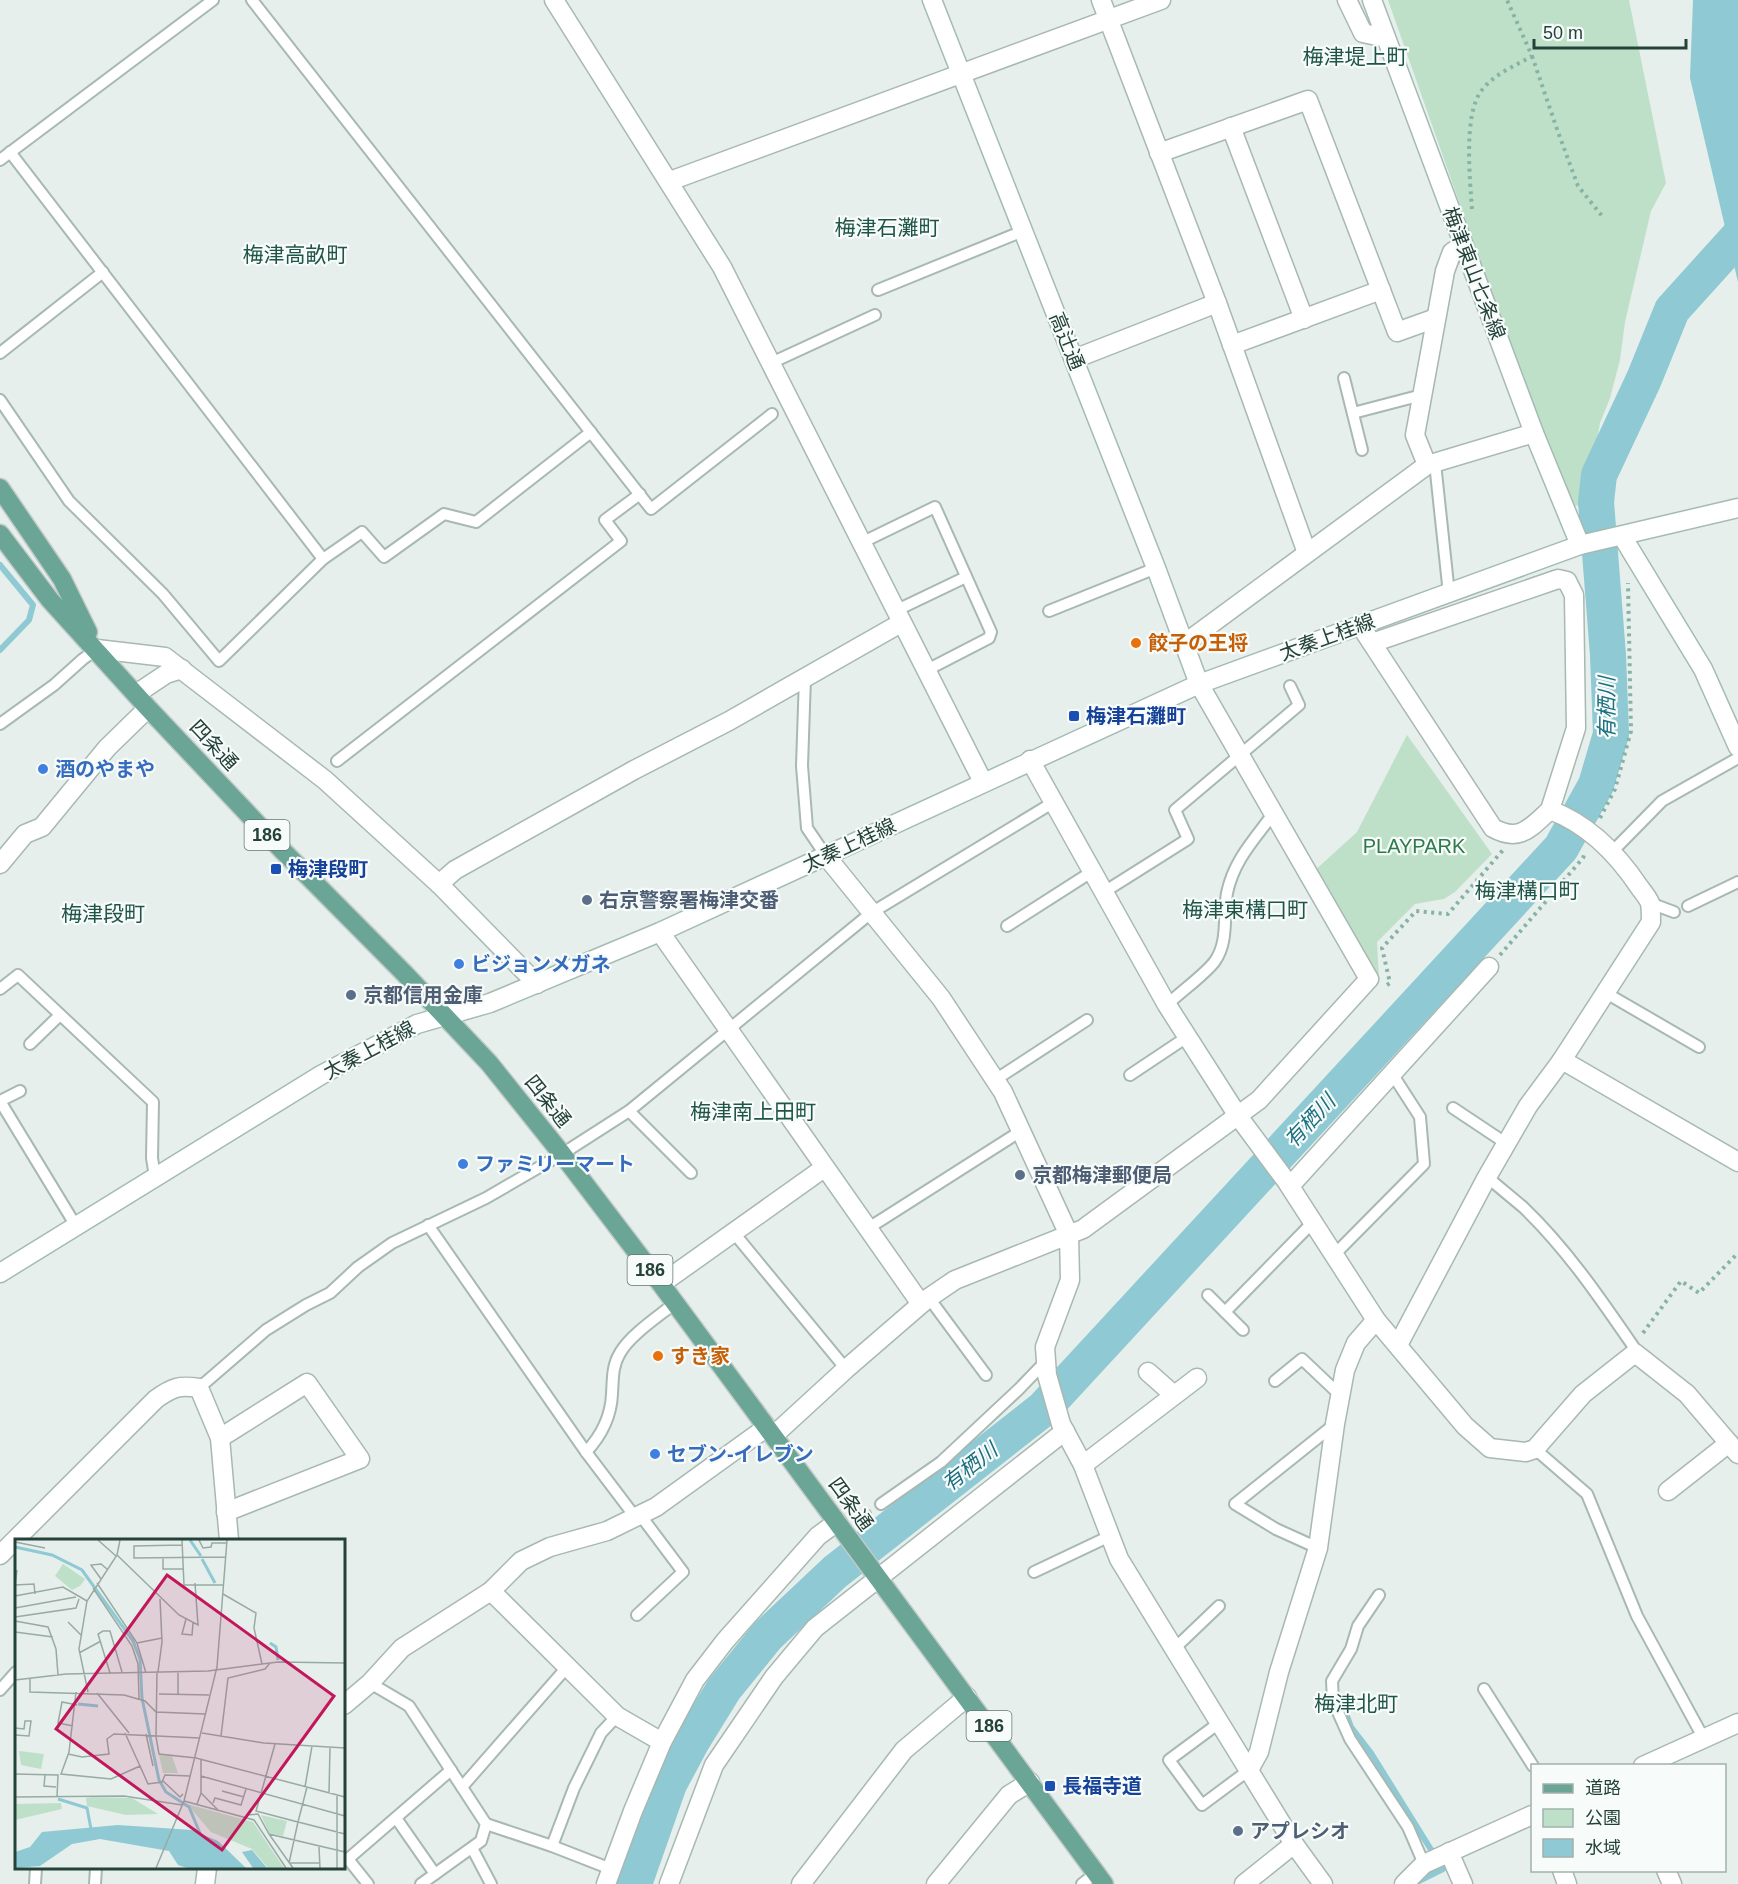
<svg xmlns="http://www.w3.org/2000/svg" width="1738" height="1884" viewBox="0 0 1738 1884" font-family="Helvetica,'Noto Sans JP',sans-serif">
<rect width="100%" height="100%" fill="#e6efeb"/>
<g fill="#bfe0c8">
<polygon points="1388,0 1629,0 1666,183 1651,211 1625,322 1620,360 1610,398 1600,423 1585,505 1571,506 1496,307"/>
<polygon points="1407,735 1492,854 1455,892 1444,899 1415,904 1377,942 1379,978 1312,873 1357,832"/>
</g>
<polygon fill="#8ec9d4" points="1693,0 1738,0 1738,282 1690,78"/>
<g fill="none" stroke-linecap="round" stroke-linejoin="round">
<g stroke="#8ec9d4" stroke-width="6">
<polyline points="0,565 33,605 29,620 0,650"/>
<polyline points="1340,1697 1351,1727 1371,1753 1443,1869 1417,1882 1417,1884"/>
</g>
<polyline stroke="#8ec9d4" stroke-width="36" points="634,1884 669,1784 692,1741 724,1689 767,1636 835,1572 1043,1409 1561,848 1596,785 1611,734 1608,655 1596,502 1599,475 1644,379 1672,310 1738,237"/>
<g stroke="#a8b8b2" stroke-width="14">
<g id="lane">
<polyline points="252,0 651,509 772,414"/>
<polyline points="10,152 323,559"/>
<polyline points="0,160 213,0"/>
<polyline points="878,290 1023,231"/>
<polyline points="0,353 103,272"/>
<polyline points="771,363 875,315"/>
<polyline points="1344,378 1362,450"/>
<polyline points="0,400 69,501 163,594 219,661 323,559 362,532 384,557 444,514 476,522 591,432"/>
<polyline points="1353,413 1422,395"/>
<polyline points="1435,463 1449,594"/>
<polyline points="861,543 935,507 991,632 989,638 925,671"/>
<polyline points="895,611 966,577"/>
<polyline points="1049,611 1156,568"/>
<polyline points="805,677 802,766 807,828 826,856"/>
<polyline points="0,724 54,685 83,659 97,649"/>
<polyline points="337,761 621,541 605,520 640,494"/>
<polyline points="1611,853 1662,801 1738,758"/>
<polyline points="1104,892 1188,839 1175,810 1299,705 1290,686"/>
<polyline points="1650,903 1674,912"/>
<polyline points="1688,906 1738,882"/>
<polyline points="1007,926 1093,871"/>
<polyline points="0,989 18,975 153,1102 152,1158 155,1177"/>
<polyline points="1606,993 1699,1047"/>
<path d="M1167,1005C1179,993 1207,973 1215,961C1229,941 1223,915 1227,893C1234,860 1254,840 1273,814"/>
<polyline points="30,1044 60,1015"/>
<polyline points="1130,1075 1187,1037"/>
<polyline points="995,1080 1087,1020"/>
<polyline points="0,1101 76,1226"/>
<polyline points="0,1101 20,1091"/>
<polyline points="1453,1108 1507,1144"/>
<polyline points="629,1111 691,1173"/>
<path d="M1487,1177C1499,1187 1511,1197 1523,1207C1566,1248 1600,1298 1633,1346L1635,1353"/>
<polyline points="428,1225 586,1452 636,1518"/>
<polyline points="867,1229 1021,1131"/>
<polyline points="734,1233 846,1369"/>
<polyline points="1334,1255 1424,1164 1420,1117 1391,1072"/>
<polyline points="1208,1295 1243,1330"/>
<polyline points="929,1298 986,1375"/>
<polyline points="1225,1312 1313,1222"/>
<polyline points="1275,1381 1302,1359 1340,1395"/>
<polyline points="199,1388 266,1330 306,1305 330,1293 358,1267 392,1243 486,1198 562,1154 629,1111 871,913 1054,802"/>
<polyline points="1535,1449 1587,1494 1637,1616 1704,1739"/>
<path d="M586,1452C602,1435 611,1417 612,1394C613,1379 612,1366 620,1353C630,1335 659,1316 675,1303"/>
<polyline points="881,1504 941,1462 1019,1389 1046,1361"/>
<polyline points="1318,1548 1276,1529 1235,1504 1335,1424"/>
<polyline points="1034,1572 1110,1536"/>
<polyline points="1379,1595 1358,1626 1351,1649 1332,1681 1333,1701 1350,1739 1408,1827 1424,1864"/>
<polyline points="637,1615 683,1572 641,1516"/>
<polyline points="1174,1649 1219,1606"/>
<polyline points="370,1683 409,1706 486,1824 481,1841 421,1884"/>
<polyline points="1484,1689 1533,1766"/>
<polyline points="0,1690 16,1672"/>
<polyline points="1219,1723 1169,1760 1202,1805 1249,1770"/>
<polyline points="462,1787 568,1666"/>
<polyline points="396,1818 435,1874"/>
<polyline points="486,1824 552,1846 611,1869"/>
<polyline points="552,1846 574,1788 601,1733 617,1716"/>
<polyline points="472,1848 491,1884"/>
<polyline points="35,1884 36,1868"/>
<polyline points="95,1884 96,1868"/>
<polyline points="368,1884 348,1859 451,1770"/>
<polyline points="1082,1884 1096,1873"/>
</g>
</g>
<g stroke="#a8b8b2" stroke-width="21">
<g id="street">
<polyline points="554,0 722,267 983,782"/>
<polyline points="1101,0 1217,303 1307,553"/>
<polyline points="1347,0 1363,33 1386,38"/>
<polyline points="1231,127 1304,319"/>
<polyline points="1159,153 1308,100 1397,332 1436,318"/>
<polyline points="670,181 1161,0"/>
<polyline points="1232,345 1381,290"/>
<polyline points="1074,359 1217,303"/>
<polyline points="1427,465 1415,435 1445,271 1452,252 1463,245"/>
<path d="M1360,625L1493,828C1520,843 1531,827 1550,810C1588,824 1618,855 1640,888C1643,892 1648,898 1650,903C1651,909 1651,916 1651,922L1562,1060"/>
<polyline points="1372,643 1558,579 1567,581 1574,595 1576,728 1550,810"/>
<polyline points="1184,644 1427,465 1534,433"/>
<polyline points="97,649 165,657 325,780 439,884 455,870 634,770 729,721 901,623"/>
<polyline points="136,694 166,674 182,669"/>
<polyline points="1030,760 1167,1005 1238,1116 1287,1182 1376,1320 1465,1426 1490,1448 1526,1452 1535,1449 1583,1394 1635,1353 1687,1394 1738,1454"/>
<polyline points="826,856 941,998 1003,1092 1069,1235 1070,1280 1045,1347 1047,1375 1061,1424 1083,1465 1119,1559 1294,1844 1323,1884"/>
<polyline points="0,864 25,834 42,827 107,748 148,708"/>
<polyline points="439,884 537,984"/>
<polyline points="660,932 921,1304"/>
<polyline points="1290,1186 1489,967"/>
<polyline points="661,1284 824,1168"/>
<polyline points="1398,1345 1487,1177 1528,1106 1562,1060 1738,1162"/>
<polyline points="1148,1372 1174,1395"/>
<polyline points="773,1436 846,1369 927,1299 955,1280 1083,1229 1259,1100 1369,979 1199,684"/>
<polyline points="220,1438 307,1383 360,1459 226,1512"/>
<polyline points="1083,1465 1197,1378"/>
<polyline points="1668,1491 1729,1443"/>
<path d="M0,1555L156,1399C173,1387 179,1385 199,1388L220,1438L229,1540"/>
<polyline points="491,1591 617,1716 662,1742"/>
<polyline points="344,1705 370,1683 402,1648 491,1591 521,1561 550,1547 607,1531 656,1507 767,1427"/>
<polyline points="1643,1766 1738,1723"/>
<polyline points="1249,1770 1259,1752 1279,1672 1318,1548 1335,1424 1345,1370 1356,1343 1376,1320"/>
<polyline points="1449,1852 1463,1884"/>
<polyline points="1562,1870 1567,1884"/>
<polyline points="1666,1870 1672,1884"/>
<polyline points="205,1884 207,1868"/>
<polyline points="606,1884 633,1811 662,1742 695,1680 725,1641 818,1536 837,1522"/>
<polyline points="669,1884 714,1765 774,1677 815,1628 1065,1431"/>
<polyline points="801,1884 904,1750 967,1697"/>
<polyline points="936,1884 1009,1795 1030,1782"/>
<polyline points="1244,1884 1294,1844"/>
<polyline points="1404,1884 1424,1864 1532,1815"/>
</g>
</g>
<g stroke="#a4bbb3" stroke-width="21">
<g id="secondary">
<polyline points="932,0 1156,568 1199,684"/>
<polyline points="1372,0 1534,433 1580,545"/>
<polyline points="1622,536 1703,669 1738,747"/>
<polyline points="0,1273 321,1075 417,1024 490,1003 660,932 1199,684 1580,545 1738,508"/>
</g>
</g>
<g stroke="#c2cac8" stroke-width="21">
<g id="primary">
<polyline points="0,488 62,579 88,632"/>
<polyline points="0,534 50,600 148,708 283,851 404,973 489,1063 562,1154 661,1284 1104,1884"/>
</g>
</g>
<g stroke="#86b3a5" stroke-width="4" stroke-dasharray="3 4.5" stroke-linecap="butt">
<polyline points="1532,56 1558,132 1578,186 1602,216"/>
<path d="M1472,209C1470,180 1463,113 1482,90C1494,74 1515,66 1532,56L1507,0"/>
<polyline points="1600,818 1615,789 1631,731 1628,583"/>
<polyline points="1500,955 1583,858 1585,852"/>
<polyline points="1387,985 1390,983 1382,948 1416,911 1448,914 1503,850"/>
<polyline points="386,989 399,1004"/>
<polyline points="1643,1333 1681,1281 1699,1293 1738,1253"/>
<polyline points="857,1521 871,1511"/>
</g>
<use href="#lane" stroke="#fff" stroke-width="10"/>
<use href="#street" stroke="#fff" stroke-width="18"/>
<use href="#secondary" stroke="#fff" stroke-width="18"/>
<use href="#primary" stroke="#6aa596" stroke-width="18"/>
</g>
<g fill="#e8710a" stroke="#f7fbf9" stroke-width="2">
<circle cx="1136" cy="643" r="6"/>
<circle cx="658" cy="1356" r="6"/>
</g>
<g fill="#1a4fb4" stroke="#f7fbf9" stroke-width="2">
<rect x="1068" y="710" width="12" height="12" rx="3"/>
<rect x="270" y="863" width="12" height="12" rx="3"/>
<rect x="1044" y="1780" width="12" height="12" rx="3"/>
</g>
<g fill="#3f7fe0" stroke="#f7fbf9" stroke-width="2">
<circle cx="43" cy="769" r="6"/>
<circle cx="459" cy="964" r="6"/>
<circle cx="463" cy="1164" r="6"/>
<circle cx="655" cy="1454" r="6"/>
</g>
<g fill="#5c6f8a" stroke="#f7fbf9" stroke-width="2">
<circle cx="587" cy="900" r="6"/>
<circle cx="351" cy="995" r="6"/>
<circle cx="1020" cy="1175" r="6"/>
<circle cx="1238" cy="1831" r="6"/>
</g>
<g text-anchor="middle" stroke-width="4.5" stroke-linejoin="round" paint-order="stroke">
<g fill="#f7fbf9" stroke="#637a73" stroke-width="1.5">
<rect x="244.5" y="820" width="45" height="30" rx="4.5"/>
<rect x="627.5" y="1255" width="45" height="30" rx="4.5"/>
<rect x="966.5" y="1711" width="45" height="30" rx="4.5"/>
</g>
<g font-size="18" font-weight="bold" fill="#24423a">
<text x="267" y="841">186</text>
<text x="650" y="1276">186</text>
<text x="989" y="1732">186</text>
</g>
<g font-size="20" fill="#24423a" stroke="#f7fbf9">
<text transform="translate(1474 273) rotate(69)" y="7">梅津東山七条線</text>
<text transform="translate(1067 341) rotate(68)" y="7">高辻通</text>
<text transform="translate(1327 637) rotate(-20)" y="7">太秦上桂線</text>
<text transform="translate(214 745) rotate(47)" y="7">四条通</text>
<text transform="translate(849 845) rotate(-25)" y="7">太秦上桂線</text>
<text transform="translate(369 1050) rotate(-28)" y="7">太秦上桂線</text>
<text transform="translate(548 1101) rotate(51)" y="7">四条通</text>
<text transform="translate(851 1504) rotate(54)" y="7">四条通</text>
</g>
<g font-size="20" font-weight="bold" fill="#c56008" stroke="#f7fbf9" text-anchor="start">
<text x="1148" y="650">餃子の王将</text>
<text x="670" y="1363">すき家</text>
</g>
<g font-size="20" font-weight="bold" fill="#164399" stroke="#f7fbf9" text-anchor="start">
<text x="1086" y="723">梅津石灘町</text>
<text x="288" y="876">梅津段町</text>
<text x="1062" y="1793">長福寺道</text>
</g>
<g font-size="20" font-weight="bold" fill="#366cbe" stroke="#f7fbf9" text-anchor="start">
<text x="55" y="776">酒のやまや</text>
<text x="471" y="971">ビジョンメガネ</text>
<text x="475" y="1171">ファミリーマート</text>
<text x="667" y="1461">セブン-イレブン</text>
</g>
<g font-size="20" fill="#2d7a4b" stroke="#f7fbf9">
<text x="1414" y="853">PLAYPARK</text>
</g>
<g font-size="20" font-weight="bold" fill="#4e5e75" stroke="#f7fbf9" text-anchor="start">
<text x="599" y="907">右京警察署梅津交番</text>
<text x="363" y="1002">京都信用金庫</text>
<text x="1032" y="1182">京都梅津郵便局</text>
<text x="1250" y="1838">アプレシオ</text>
</g>
<g font-size="21" fill="#1f5548" stroke="#f7fbf9">
<text x="1355" y="64">梅津堤上町</text>
<text x="887" y="235">梅津石灘町</text>
<text x="295" y="262">梅津高畝町</text>
<text x="1527" y="898">梅津構口町</text>
<text x="1245" y="917">梅津東構口町</text>
<text x="103" y="921">梅津段町</text>
<text x="753" y="1119">梅津南上田町</text>
<text x="1356" y="1711">梅津北町</text>
</g>
<g font-size="21" font-style="italic" fill="#1c6f80" stroke="#f7fbf9">
<text transform="translate(1607 708) rotate(-90)" y="7">有栖川</text>
<text transform="translate(1310 1121) rotate(-47)" y="7">有栖川</text>
<text transform="translate(970 1467) rotate(-38)" y="7">有栖川</text>
</g>
</g>
<g transform="translate(15 1539)">
<rect width="330" height="330" fill="#e6efeb"/>
<path d="M48,25L70,40L65,47L57,51L40,37ZM4,212L29,215L26,230L6,226ZM144,216L157,217L163,234H148ZM78,258L117,259L143,275L111,276L72,267L71,259ZM46,264L47,270L0,281V265ZM172,265L238,283L269,329H253L237,310L196,293ZM246,276L272,282L268,297L254,294Z" fill="#bfe0c8"/>
<path d="M103,286L177,291L203,302L231,329H172L163,326L154,312L85,300L57,305L25,327L0,329V313L15,308L27,293ZM237,311L252,329H238L227,313Z" fill="#8ec9d4"/>
<path fill="none" stroke="#8ec9d4" stroke-width="3" d="M175,1L186,17M0,8L37,16L67,31L118,102L125,120L127,159L144,241L151,253L174,268L187,299M187,20L200,44M255,104L261,108L263,121M63,165L83,167M43,260L72,269L76,290"/>
<path fill="none" stroke="#98aaa4" stroke-width="1.5" d="M83,1L101,17M167,1L169,46H208M184,1L188,9L196,8L197,4H211M0,3L30,9M167,6L119,7V19L211,18M102,16L164,76L183,86L180,44M148,19V30H168M2,31L0,46L19,45L20,55M86,40L76,26L86,25L92,30M82,44L122,104L131,134M78,49L117,107L123,125L124,160M208,55L241,74L239,89L247,125M0,57L48,48L72,62M0,69L61,58M0,78L61,69L64,60M171,80L167,95L177,96L178,84M0,82L33,88L41,110L43,136M53,83L67,97M0,93L38,98M122,104L147,99M64,114L86,102M142,133L141,198L144,215L181,219L330,258M143,133L147,103L145,60M95,134L83,95L88,92H95L107,133M15,139V153L109,156L130,162L141,173L190,175M0,141L51,135L193,132L263,123L330,124M61,153L54,213L46,235L96,240L125,227L110,194M73,153L64,110L72,62L102,16L105,1M82,154L114,194M144,155L194,156M163,155V133M58,187L43,184L47,163L62,166M0,189L9,190L10,182H16L14,197L0,196M187,194L249,204L330,209M131,195L138,227M206,197L213,139L250,130L255,124M260,205L241,272L283,283L292,248M53,215L67,218L94,215L92,200L99,195L185,199M125,227L133,245L147,243L150,236L175,237M0,235L43,236L42,258M30,236L29,247L41,248M186,237L330,277M148,242L165,258L168,255M290,248L297,207M207,252L229,258M186,254L203,271M314,254L315,209M0,258L109,257L167,266M169,262L239,281L271,329M198,264L200,259L226,266L231,250M182,265L186,254V221M232,276L243,275L254,295L330,313M254,295L278,329M304,308L305,329M274,324L283,283L330,295M275,324H305M141,329L169,262L202,128L212,1M322,329V256"/>
<path fill="#c2185b" fill-opacity="0.15" stroke="#c2185b" stroke-width="3" d="M152,36L319,157L207,311L41,190Z"/>
<rect width="330" height="330" fill="none" stroke="#24423a" stroke-width="3"/>
</g>
<rect x="1531" y="1764" width="195" height="108" fill="#f7fbf9" stroke="#a3b1ad" stroke-width="1.5"/>
<rect x="1543" y="1784" width="30" height="9" fill="#6aa596" stroke="#a3b1ad" stroke-width="1.5"/>
<text x="1585" y="1794" font-size="18" fill="#24423a">道路</text>
<rect x="1543" y="1809" width="30" height="18" fill="#bfe0c8" stroke="#a3b1ad" stroke-width="1.5"/>
<text x="1585" y="1824" font-size="18" fill="#24423a">公園</text>
<rect x="1543" y="1839" width="30" height="18" fill="#8ec9d4" stroke="#a3b1ad" stroke-width="1.5"/>
<text x="1585" y="1854" font-size="18" fill="#24423a">水域</text>
<path d="M1534 39v9h152v-9" fill="none" stroke="#24423a" stroke-width="3"/>
<text x="1543" y="39" font-size="18" fill="#24423a" stroke="#f7fbf9" stroke-width="4.5" paint-order="stroke">50 m</text>
</svg>
